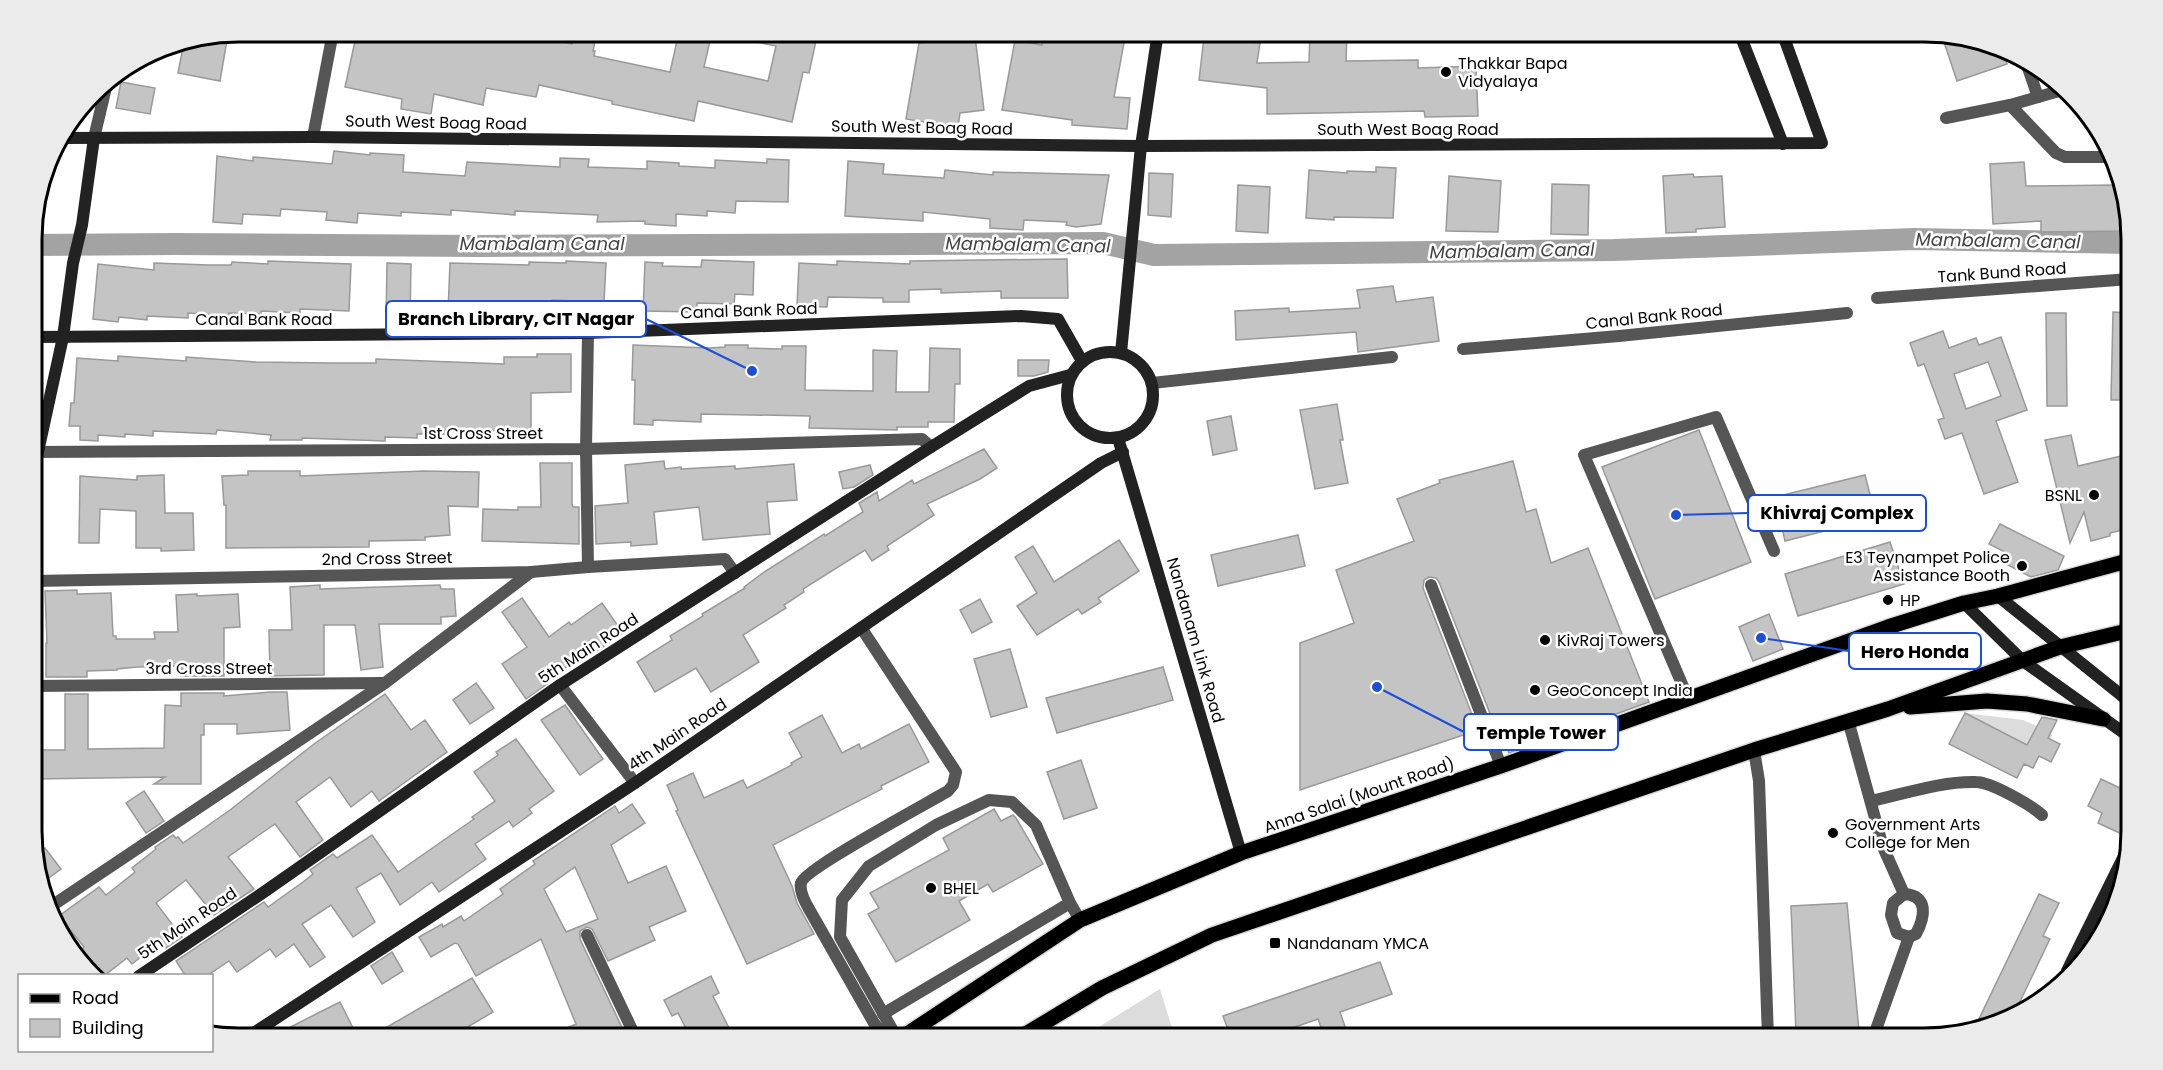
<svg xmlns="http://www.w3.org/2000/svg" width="2163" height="1070" viewBox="0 0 2163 1070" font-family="Poppins,sans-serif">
<rect width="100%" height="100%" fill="#fff"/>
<g fill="#dcdcdc">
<polygon points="1965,713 2023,720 2049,731 2052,735 2051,739 2035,731 2027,745"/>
<polygon points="1160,989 1175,1038 1081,1038"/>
</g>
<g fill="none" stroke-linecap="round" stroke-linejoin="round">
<polyline stroke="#a3a3a3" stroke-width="22" points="32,245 175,244 480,246 1103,243 1154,255 1614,250 1914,239 2130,243"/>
</g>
<g fill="#c4c4c4" stroke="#999" stroke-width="1.5" fill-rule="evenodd">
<polygon points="357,32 506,32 572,44 575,32 597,32 593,51 595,51 594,56 670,72 679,32 712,32 704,67 768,81 776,46 741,39 742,32 818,32 809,73 803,72 792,122 698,101 694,121 612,104 612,101 539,85 536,97 486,88 483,105 434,94 431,114 401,109 402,99 345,87"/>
<polygon points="1043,32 1126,32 1114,97 1130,98 1127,129 1072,125 1072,120 1002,110 1015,40 1042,45"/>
<polygon points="1310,32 1347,32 1346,61 1418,60 1418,68 1476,66 1478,116 1425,117 1424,111 1267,114 1267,88 1199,80 1204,37 1260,43 1257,63 1309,62"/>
<polygon points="228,34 220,81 178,73 184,42"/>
<polygon points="975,36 984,110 960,113 958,128 906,119 919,43"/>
<polygon points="1942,36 2003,50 2007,64 1957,81"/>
<polygon points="121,82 155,88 150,114 116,108"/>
<polygon points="334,151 370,155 370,153 404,155 403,172 465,176 467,162 560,167 560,158 589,159 588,167 647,169 647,161 679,163 679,166 715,168 715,160 767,163 767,159 789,160 788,202 736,201 735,213 707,211 707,216 676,214 676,226 645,224 645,221 597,222 598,215 515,211 515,215 451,210 451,215 401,212 401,216 358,213 357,223 326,220 327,212 281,209 280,216 243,214 242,224 213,222 217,156 253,161 253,157 332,164"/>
<polygon points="848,161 884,164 883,174 944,178 945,170 993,175 993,172 1109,175 1101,224 1076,227 1066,225 1067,222 1024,220 1023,230 990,228 990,219 923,212 923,221 845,216"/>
<polygon points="2024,162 2026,186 2119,185 2130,212 2130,231 2041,232 2041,221 1993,224 1990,164"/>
<polygon points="1376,167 1396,168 1393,218 1334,217 1334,220 1306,218 1309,170 1347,173 1347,171 1376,172"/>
<polygon points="1149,173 1173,174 1171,217 1148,215"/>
<polygon points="1693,174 1694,177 1722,176 1725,227 1696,229 1696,232 1666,233 1663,176"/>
<polygon points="1449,176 1501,181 1498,232 1446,231"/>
<polygon points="1552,184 1589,185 1588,235 1551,234"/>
<polygon points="1238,185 1270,187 1268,233 1236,231"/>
<polygon points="1067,259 1068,298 1001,298 1001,291 941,293 941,289 909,290 909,302 883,302 883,298 828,297 827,307 797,306 799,263 837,265 837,261 910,264 910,261"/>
<polygon points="702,260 754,262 753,295 735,294 734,304 697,303 697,312 643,311 645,262 663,263 662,266 701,267"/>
<polygon points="268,261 351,264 349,311 300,309 300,313 261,311 261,314 229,313 229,316 188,313 188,318 147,316 147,320 119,317 118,322 93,319 98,264 154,270 154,263 209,265 231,265 232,262 268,264"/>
<polygon points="566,261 606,263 604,302 552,300 552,305 506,304 506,309 475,308 475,312 448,311 450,263 529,265 529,262 566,263"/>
<polygon points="387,263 411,264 410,321 386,320"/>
<polygon points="1393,286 1396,302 1433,297 1439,341 1358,352 1356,332 1236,340 1235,311 1289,308 1289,312 1360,308 1357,290"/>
<polygon points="2113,312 2130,313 2130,400 2111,400"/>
<polygon points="2046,313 2066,313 2067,406 2047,406"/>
<path d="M1943,331L1949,348L1976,338L1979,345L2001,337L2027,410L1996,421L2018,482L1984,494L1962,433L1945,439L1938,420L1944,418L1924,364L1918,366L1910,343ZM1988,362L2001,396L1966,409L1954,374Z"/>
<polygon points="633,345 709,348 725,347 725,345 748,345 748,348 782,349 782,346 806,346 805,390 873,391 873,350 897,351 896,392 929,392 930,348 960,349 960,384 955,384 954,422 928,422 928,427 897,427 897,430 809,428 810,416 701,414 701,422 653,420 653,425 634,424 635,380 632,380"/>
<polygon points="537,354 571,354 571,392 531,393 531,431 445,430 445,434 417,434 417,438 385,437 385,441 302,438 302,440 270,440 271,435 217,430 216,434 153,431 153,436 125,434 125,437 98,435 98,441 80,440 80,426 69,426 71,403 74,403 77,358 118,361 118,356 186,361 186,357 256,362 331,363 376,363 376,359 504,364 504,357 537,357"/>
<polygon points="1018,360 1049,360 1048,372 1034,376 1018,376"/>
<polygon points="1337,404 1343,440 1340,440 1348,483 1315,489 1300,410"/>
<polygon points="1231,416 1237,450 1213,455 1207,421"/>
<polygon points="1699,430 1751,562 1655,599 1602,467"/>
<polygon points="2071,435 2078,466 2130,454 2131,528 2110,533 2110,536 2091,541 2084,512 2070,543 2045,440"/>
<polygon points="984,449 997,468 980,479 927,504 934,515 887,546 889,550 872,561 865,550 803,589 804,592 784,605 786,608 743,635 759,662 711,692 696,668 655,692 637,662 672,640 670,636 703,616 702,614 745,588 744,587 764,572 824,534 825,536 863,512 859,503 877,492 879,501 912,480 914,484"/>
<polygon points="664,461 665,469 681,467 681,469 735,466 735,469 794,464 797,500 767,502 770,534 703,540 699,507 654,512 657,544 631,546 631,542 596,544 595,506 628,503 625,465"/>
<polygon points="1513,461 1526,512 1536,509 1551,563 1588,548 1649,702 1509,753 1497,723 1494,724 1439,582 1436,578 1429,577 1424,580 1423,588 1478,730 1300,790 1300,643 1354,623 1336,570 1414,541 1397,499 1440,483 1439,480"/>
<polygon points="540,463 572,463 572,504 573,507 579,507 579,544 482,541 483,509 518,510 518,507 541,507"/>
<polygon points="870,465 873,475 854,487 843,489 839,472"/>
<polygon points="248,471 300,471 300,476 423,471 479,472 478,507 448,506 450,535 425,537 425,540 369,541 369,547 226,548 226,505 224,505 222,476 248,475"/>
<polygon points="164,475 165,513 193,513 194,550 161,551 161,548 136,548 136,511 100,509 99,543 79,543 80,476 137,480 137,476"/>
<polygon points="1865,475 1876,518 1785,541 1775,497"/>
<polygon points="2000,524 2064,556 2058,570 2031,577 2002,562 2007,553 1989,544"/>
<polygon points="1298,535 1305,566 1218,586 1211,555"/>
<polygon points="1119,540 1139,571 1098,598 1101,602 1082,614 1078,609 1037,635 1017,606 1037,593 1015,557 1033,546 1054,582"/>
<polygon points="1890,542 1904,584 1798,616 1785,574"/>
<polygon points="320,585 320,589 440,585 441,589 454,589 456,616 441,617 441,624 379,624 383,667 361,670 355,625 324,625 324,675 270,676 269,630 292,630 290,587"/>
<polygon points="77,590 77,594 111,593 113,636 116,636 116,639 155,639 154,632 178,632 176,595 197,594 197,596 238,594 240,627 224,628 224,676 181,676 181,666 137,667 117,669 117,670 87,671 87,677 46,677 46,643 47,643 45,591"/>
<polygon points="522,598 549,637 569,622 571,625 602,603 623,633 594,653 591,650 548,680 550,682 526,699 502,664 527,647 502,612"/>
<polygon points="980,599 992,622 972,633 960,610"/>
<polygon points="1769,614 1783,649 1753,661 1739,627"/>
<polygon points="1010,649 1027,707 991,717 974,659"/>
<polygon points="1163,667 1173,700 1057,733 1046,698"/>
<polygon points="476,683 494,708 470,724 453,700"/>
<polygon points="270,692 287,692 290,730 237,734 237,724 204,724 204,735 201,735 201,784 154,784 165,777 33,779 33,750 65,750 65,694 88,694 88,749 164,748 165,705 181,706 181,693 224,693 224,696"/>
<polygon points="385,694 411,730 425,720 447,752 379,801 372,791 351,807 330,777 296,802 323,840 300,857 275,824 256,837 228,857 254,889 214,915 186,880 156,903 182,937 166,948 164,944 159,948 156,945 132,964 127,958 105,975 97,975 74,957 84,947 59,916 99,887 106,895 135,872 132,868 156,849 155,847 173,835 176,838 178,837 183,843 230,810 314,744"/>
<polygon points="565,705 603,759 580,775 541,720"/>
<polygon points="1965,713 2027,745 2042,717 2057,720 2048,738 2060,744 2051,762 2039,756 2033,768 2024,764 2017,778 1949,744"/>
<polygon points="822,715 842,753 859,744 861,749 909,724 929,762 881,786 882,789 773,845 792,886 797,903 814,934 747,964 676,811 678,810 667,785 693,773 704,798 743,780 747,788 792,765 791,763 802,757 789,733"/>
<polygon points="516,739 554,791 529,809 532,813 513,827 509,821 475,844 486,859 439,892 432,882 400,905 381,873 356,888 375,922 353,937 331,905 302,924 325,957 310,967 294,944 276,957 270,949 237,972 229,961 208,975 185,975 176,961 264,902 268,907 303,882 313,874 310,870 333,854 337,858 372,835 398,872 474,819 472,817 495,801 474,772 498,755 496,752"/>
<polygon points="1081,760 1097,808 1064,819 1047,772"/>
<polygon points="2101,779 2122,789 2120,791 2131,796 2131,805 2126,818 2131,820 2124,835 2098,823 2102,813 2088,806"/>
<polygon points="144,791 164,821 146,833 126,803"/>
<path d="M632,804L645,823L611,845L628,883L666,866L686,911L649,927L655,940L608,961L592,929L587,927L580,931V939L627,1038H545L576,1024L541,939L476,976L458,944L455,943L431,957L419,937L442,924L443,927L461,916L464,921L503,894L500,889L535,864L533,861L615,806L619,813ZM575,867L598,919L566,932L544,889Z"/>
<polygon points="994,809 1001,821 1013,815 1016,818 1043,864 993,892 988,884 959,901 970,920 896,962 868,914 879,908 870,893 949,850 943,838"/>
<polygon points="45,848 61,869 43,882 33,856"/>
<polygon points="2039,894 2059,903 2043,936 2050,939 2015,1012 1976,1025"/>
<polygon points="1847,903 1859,1031 1796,1034 1791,906"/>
<polygon points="392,952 403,971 382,984 371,966"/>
<polygon points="1380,962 1392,994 1340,1012 1349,1038 1325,1038 1318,1019 1263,1038 1231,1038 1223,1016"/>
<polygon points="711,976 719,993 713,996 734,1038 691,1038 678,1013 672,1016 664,1000"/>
<polygon points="472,978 493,1012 449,1038 368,1038"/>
<polygon points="340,1002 358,1038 269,1038 322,1011"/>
</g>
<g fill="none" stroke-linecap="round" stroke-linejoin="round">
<g stroke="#dbdbdb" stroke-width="18">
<g id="primary">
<polyline points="1910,707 1987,701 2027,704 2103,719"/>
<polyline points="901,1038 1080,920 1241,853 1501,766 1888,627 1964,603 1998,596 2131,560"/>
<polyline points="1019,1038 1102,988 1212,935 1754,750 1888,709 2060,647 2131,630"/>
</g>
</g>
<g stroke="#555" stroke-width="12">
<path d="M862,629L956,772L953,785L948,791C928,803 804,869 801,883C799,891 805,902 809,909L874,1023L886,1038"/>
<polyline points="1848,720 1883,847 1904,894"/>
<polyline points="1754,750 1759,781 1768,1038"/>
<path d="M1871,801C1904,794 1941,781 1976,782C1991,782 2031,805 2042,815"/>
<path d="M1904,894C1929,895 1925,917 1916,934L1909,937L1897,933L1891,915L1893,903Z"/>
<polyline points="883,1014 1070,903"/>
<polyline points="897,1038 840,937 842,900 869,866 936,825 989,800 1012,802 1036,825 1070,903 1080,920"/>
<polyline points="1873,1038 1909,937"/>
</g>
<g stroke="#555" stroke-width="12">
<polyline points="2026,62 2038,97"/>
<polyline points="2010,105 2056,153 2065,157 2109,157"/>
<polyline points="1946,118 2010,105 2059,91"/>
<polyline points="313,137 333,32"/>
<polyline points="94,138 108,79"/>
<polyline points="1877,298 2130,279"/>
<polyline points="588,333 586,449 588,567"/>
<polyline points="1463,349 1619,336 1847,313"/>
<polyline points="1152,383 1392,357"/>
<polyline points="32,452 586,449 922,439 931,447"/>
<polyline points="33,581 531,572 588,567 725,559 735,573"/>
<polyline points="1431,585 1501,766"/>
<polyline points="560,685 635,783"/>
<polyline points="33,686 383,683"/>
<polyline points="1688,698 1584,455 1716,417 1774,551"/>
<polyline points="53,905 385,683 531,572"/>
<polyline points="2099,907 2112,915"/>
<polyline points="587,935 636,1038"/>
</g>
<g stroke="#222" stroke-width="12">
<polyline points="1739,32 1783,144"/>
<polyline points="60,138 313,137 1141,146 1822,143 1782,32"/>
<polyline points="32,337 588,333 1021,316 1058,319 1082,361"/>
<circle cx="1110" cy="395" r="43"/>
<polyline points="1121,353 1141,146 1158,32"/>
<polyline points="1118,438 1241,853"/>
<polyline points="33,475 63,337 73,263 82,225 94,138"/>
<polyline points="1998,596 2131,703"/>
<polyline points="1964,603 2023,661 2131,738"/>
<polyline points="2067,971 2128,848"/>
<polyline points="139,976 264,892 560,685 931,447 1029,386 1070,375"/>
<polyline points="246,1038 635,783 1101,463 1123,452"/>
</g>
<use href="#primary" stroke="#000" stroke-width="15"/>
</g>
<g fill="#000" stroke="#fff" stroke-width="2">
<circle cx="1446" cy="72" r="6"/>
<circle cx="2094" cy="495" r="6"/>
<circle cx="2022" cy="566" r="6"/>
<circle cx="1888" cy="600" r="6"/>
<circle cx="1545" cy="640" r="6"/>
<circle cx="1535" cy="690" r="6"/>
<circle cx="1833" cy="833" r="6"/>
<circle cx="931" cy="888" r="6"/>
<rect x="1269" y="937" width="12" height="12" rx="3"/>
</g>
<g text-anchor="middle" stroke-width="5" stroke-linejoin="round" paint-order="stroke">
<g font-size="16" fill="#000" stroke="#fff" text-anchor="start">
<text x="1458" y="69">Thakkar Bapa<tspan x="1458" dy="18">Vidyalaya</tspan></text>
<text x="2082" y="501" text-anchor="end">BSNL</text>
<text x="2010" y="563" text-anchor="end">E3 Teynampet Police<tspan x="2010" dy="18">Assistance Booth</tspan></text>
<text x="1900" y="606">HP</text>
<text x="1557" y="646">KivRaj Towers</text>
<text x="1547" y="696">GeoConcept India</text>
<text x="1845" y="830">Government Arts<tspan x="1845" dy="18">College for Men</tspan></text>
<text x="943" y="894">BHEL</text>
<text x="1287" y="949">Nandanam YMCA</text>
</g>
<g font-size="16" fill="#000" stroke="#fff">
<text transform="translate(436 122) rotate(1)" y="6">South West Boag Road</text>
<text transform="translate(922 127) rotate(1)" y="6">South West Boag Road</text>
<text x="1408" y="135">South West Boag Road</text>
<text transform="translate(2002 272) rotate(-4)" y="6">Tank Bund Road</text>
<text transform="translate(749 310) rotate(-2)" y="6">Canal Bank Road</text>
<text transform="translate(1654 316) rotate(-6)" y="6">Canal Bank Road</text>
<text x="264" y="325">Canal Bank Road</text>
<text x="483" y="439">1st Cross Street</text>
<text transform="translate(387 558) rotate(-1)" y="6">2nd Cross Street</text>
<text transform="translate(1196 640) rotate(74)" y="6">Nandanam Link Road</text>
<text transform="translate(588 648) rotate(-33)" y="6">5th Main Road</text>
<text x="209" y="674">3rd Cross Street</text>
<text transform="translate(677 734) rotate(-34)" y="6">4th Main Road</text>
<text transform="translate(1359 795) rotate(-19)" y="6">Anna Salai (Mount Road)</text>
<text transform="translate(187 923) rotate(-34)" y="6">5th Main Road</text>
</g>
<g font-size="18" font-style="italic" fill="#444" stroke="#fff">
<text transform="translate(1998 241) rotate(1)" y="6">Mambalam Canal</text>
<text x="542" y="250">Mambalam Canal</text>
<text transform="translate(1028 245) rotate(1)" y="6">Mambalam Canal</text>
<text transform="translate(1512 251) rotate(-1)" y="6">Mambalam Canal</text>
</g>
</g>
<path d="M0 0H2163V1070H0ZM239 42H1924A197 197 0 0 1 2121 239V831A197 197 0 0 1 1924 1028H239A197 197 0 0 1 42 831V239A197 197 0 0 1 239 42Z" fill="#ebebeb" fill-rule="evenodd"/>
<path fill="none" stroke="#000" stroke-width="3" d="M239 42H1924A197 197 0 0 1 2121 239V831A197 197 0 0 1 1924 1028H239A197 197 0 0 1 42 831V239A197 197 0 0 1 239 42Z"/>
<path fill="none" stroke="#1d4ed8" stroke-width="2" d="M752 371L646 319M1676 515L1748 513M1761 638L1849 651M1377 687L1464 732"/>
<g fill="#1d4ed8" stroke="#fff" stroke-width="2">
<circle cx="752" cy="371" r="6"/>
<circle cx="1676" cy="515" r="6"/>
<circle cx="1761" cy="638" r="6"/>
<circle cx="1377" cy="687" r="6"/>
</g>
<g fill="#fff" stroke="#1d4ed8" stroke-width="2">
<rect x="386" y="301" width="260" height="36" rx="6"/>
<rect x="1748" y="495" width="178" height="36" rx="6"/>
<rect x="1849" y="633" width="132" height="36" rx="6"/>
<rect x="1464" y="714" width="154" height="36" rx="6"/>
</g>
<g font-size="18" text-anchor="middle" font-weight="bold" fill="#000">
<text x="516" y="325">Branch Library, CIT Nagar</text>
<text x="1837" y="519">Khivraj Complex</text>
<text x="1915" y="658">Hero Honda</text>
<text x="1541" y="739">Temple Tower</text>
</g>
<rect x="18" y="974" width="195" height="78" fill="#ffffff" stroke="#999999" stroke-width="1.5"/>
<rect x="30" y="994" width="30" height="9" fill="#000000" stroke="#999999" stroke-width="1.5"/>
<text x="72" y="1004" font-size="18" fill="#000000">Road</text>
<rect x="30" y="1019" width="30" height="18" fill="#c4c4c4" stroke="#999999" stroke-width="1.5"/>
<text x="72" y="1034" font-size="18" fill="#000000">Building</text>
</svg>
